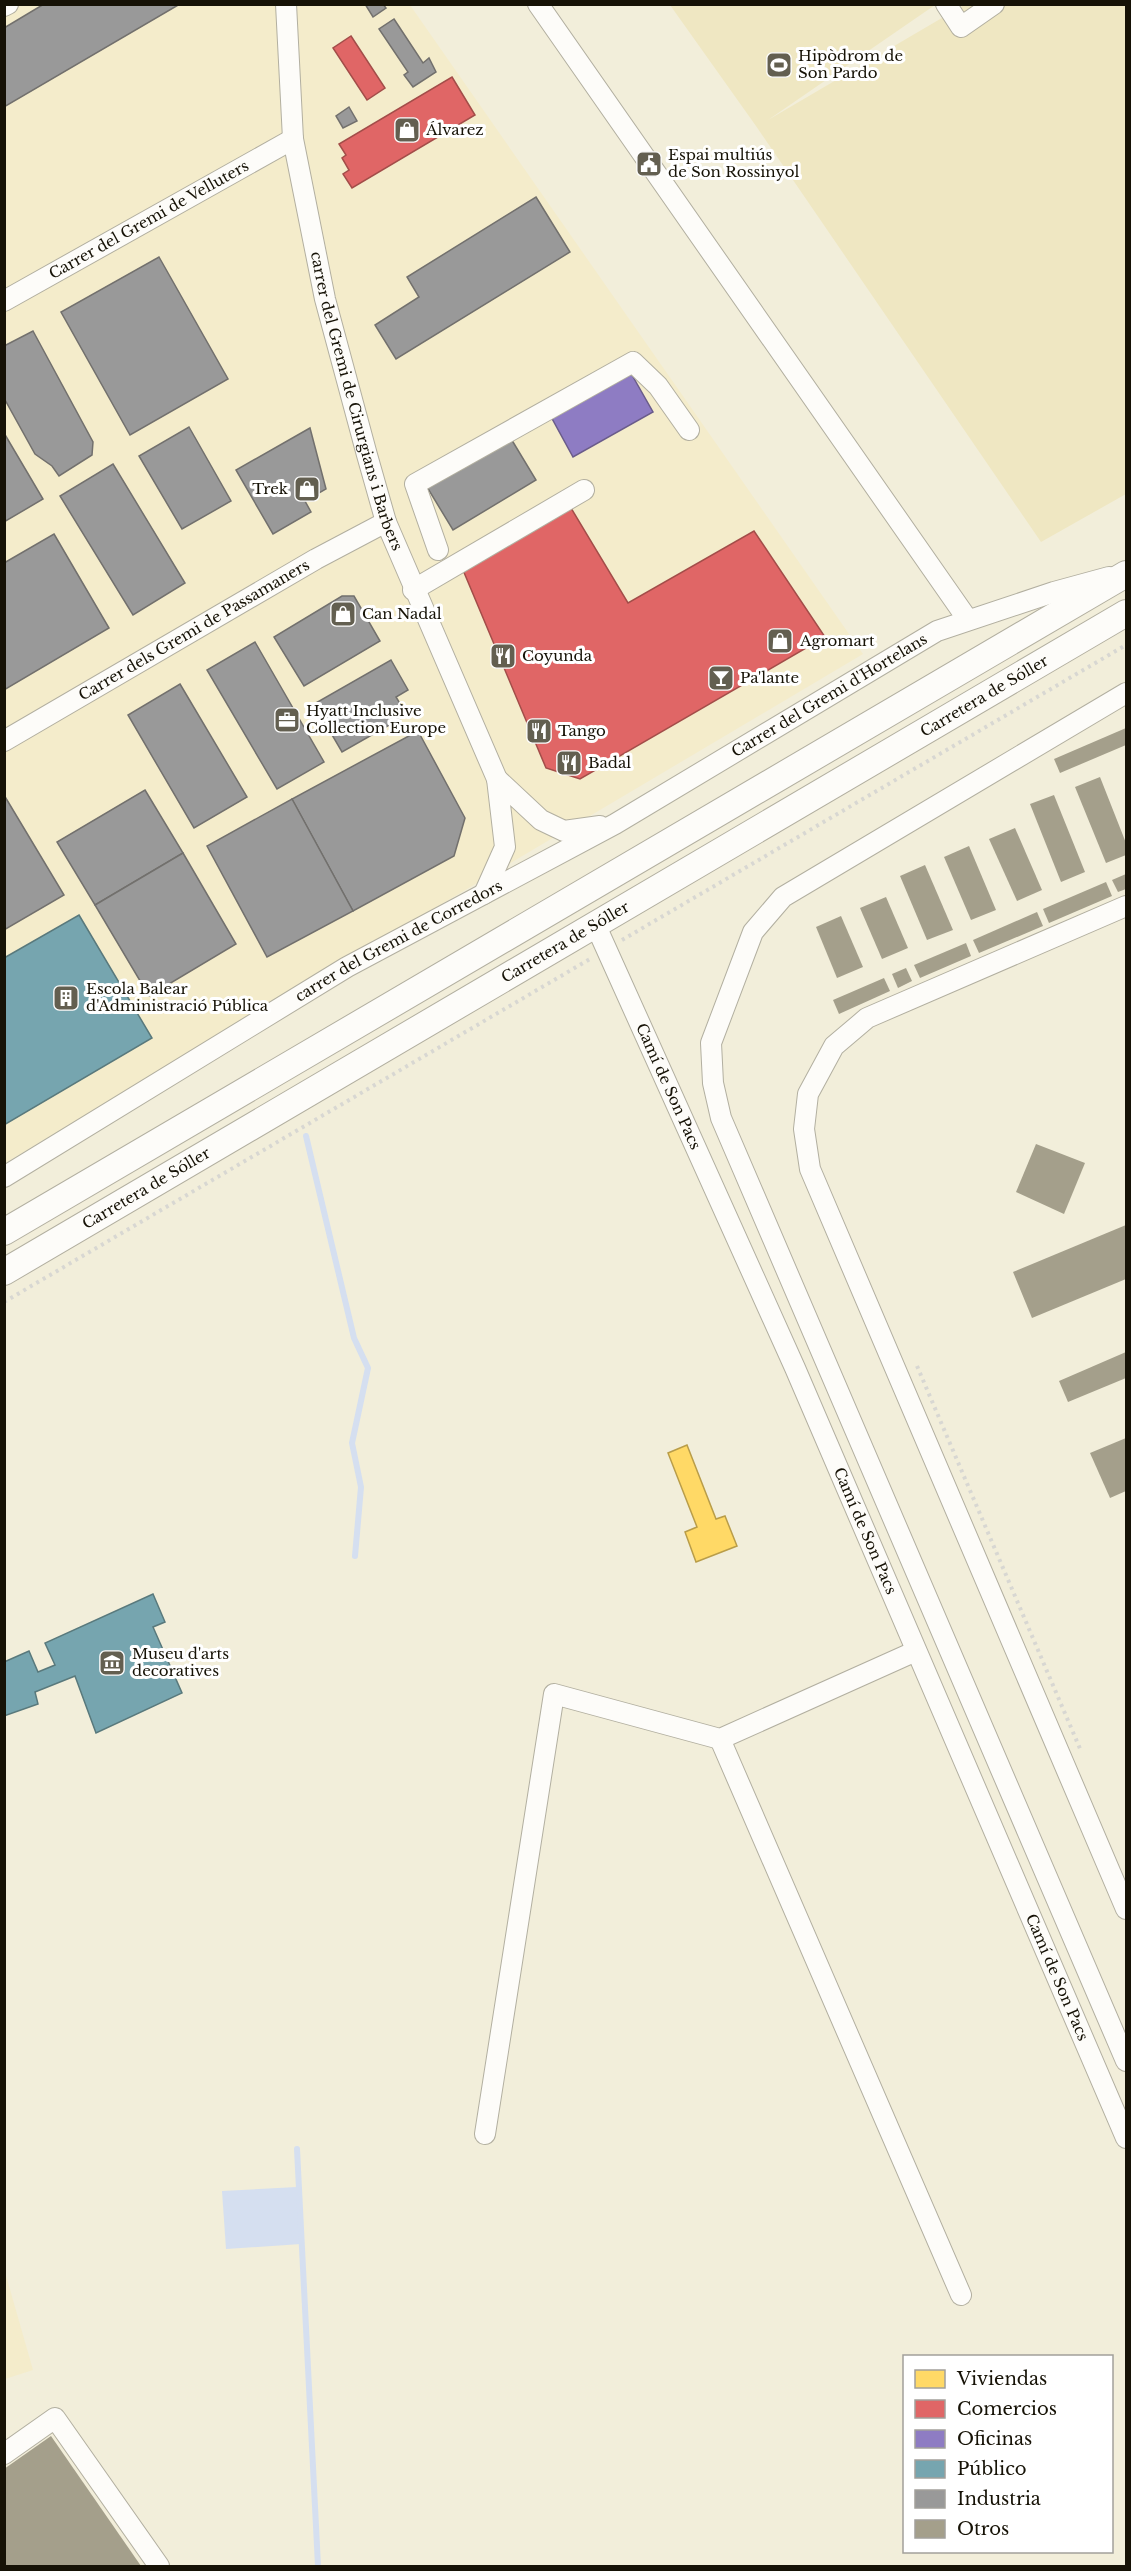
<svg xmlns="http://www.w3.org/2000/svg" width="1131" height="2571" viewBox="0 0 1131 2571" font-family="'Libre Baskerville',serif">
<rect width="100%" height="100%" fill="#f2eeda"/>
<g fill="#f4eccb">
<polygon points="4,5 410,5 863,654 5,1163"/>
<polygon points="5,2272 33,2370 5,2379 4,2379"/>
</g>
<polygon fill="#efe7c2" points="670,5 935,5 768,120 964,5 1126,5 1126,494 1041,542 756,126"/>
<polygon fill="#d5dff0" points="297,2187 301,2244 226,2249 222,2191"/>
<polygon fill="#ffd966" stroke="#b99d49" stroke-width="1.5" points="687,1445 716,1519 725,1516 737,1546 696,1562 685,1532 697,1527 668,1453"/>
<g fill="#e06666" stroke="#a34d49" stroke-width="1.5">
<polygon points="351,36 385,88 367,100 333,48"/>
<polygon points="452,77 475,115 352,188 343,174 349,170 342,158 346,155 339,144"/>
<polygon points="568,503 628,603 754,531 825,637 580,779 546,768 463,570"/>
</g>
<polygon fill="#8e7cc3" stroke="#6a5c8a" stroke-width="1.5" points="628,368 653,412 573,457 549,413"/>
<g fill="#76a5af" stroke="#59797c" stroke-width="1.5">
<polygon points="79,915 152,1038 4,1125 4,958"/>
<polygon points="153,1594 165,1622 153,1627 182,1693 96,1733 75,1676 35,1692 38,1704 4,1716 4,1662 29,1651 38,1672 55,1665 45,1643"/>
</g>
<g fill="#999" stroke="#72706d" stroke-width="1.5">
<polygon points="44,4 180,4 4,107 4,28"/>
<polygon points="365,4 383,4 386,8 373,17"/>
<polygon points="394,19 423,63 429,58 436,72 413,87 404,75 408,72 379,29"/>
<polygon points="349,107 357,121 343,128 336,116"/>
<polygon points="536,197 570,252 396,359 375,325 419,297 407,277"/>
<polygon points="159,257 228,379 130,435 61,312"/>
<polygon points="33,331 93,442 92,455 59,476 52,466 35,454 4,398 4,346"/>
<polygon points="189,427 231,501 182,529 139,456"/>
<polygon points="310,428 326,489 305,501 311,512 273,534 236,470"/>
<polygon points="4,433 43,499 4,522"/>
<polygon points="510,437 536,480 453,530 427,487"/>
<polygon points="113,464 185,583 133,615 60,496"/>
<polygon points="54,534 109,628 4,690 4,563"/>
<polygon points="342,596 354,596 380,641 304,686 274,637"/>
<polygon points="255,642 324,762 277,789 207,670"/>
<polygon points="391,660 408,690 396,697 407,715 342,752 314,704"/>
<polygon points="180,684 247,797 194,828 128,715"/>
<polygon points="418,731 465,818 454,856 353,911 292,799"/>
<polygon points="145,790 183,853 95,905 57,842"/>
<polygon points="4,795 64,895 4,930"/>
<polygon points="292,799 353,911 267,957 207,846"/>
<polygon points="183,853 236,944 149,996 95,905"/>
</g>
<g fill="none" stroke-linecap="round" stroke-linejoin="round">
<g stroke="#d5dff0" stroke-width="6">
<polyline points="306,1136 354,1338 368,1368 352,1443 361,1487 355,1556"/>
<polyline points="297,2149 318,2566"/>
</g>
</g>
<g fill="#a49f8b">
<polygon points="1126,728 1126,745 1060,773 1054,759"/>
<polygon points="1100,777 1126,843 1126,855 1106,863 1075,787"/>
<polygon points="1054,795 1085,872 1061,882 1030,804"/>
<polygon points="1015,828 1042,890 1017,901 989,839"/>
<polygon points="969,846 996,910 971,920 944,857"/>
<polygon points="925,865 953,930 927,940 900,876"/>
<polygon points="1126,874 1126,889 1118,892 1112,880"/>
<polygon points="1106,882 1112,896 1049,923 1043,909"/>
<polygon points="886,897 908,948 882,959 860,908"/>
<polygon points="1037,912 1043,926 979,953 973,940"/>
<polygon points="841,916 863,967 837,978 816,927"/>
<polygon points="966,943 971,956 920,978 914,965"/>
<polygon points="906,968 912,981 898,988 892,974"/>
<polygon points="884,978 890,991 839,1014 833,1000"/>
<polygon points="1036,1144 1085,1163 1064,1214 1016,1192"/>
<polygon points="1126,1225 1126,1279 1032,1318 1013,1272"/>
<polygon points="1126,1352 1126,1378 1068,1402 1059,1381"/>
<polygon points="1126,1438 1126,1491 1110,1498 1090,1453"/>
<polygon points="51,2436 141,2566 4,2566 4,2469"/>
</g>
<g fill="none" stroke-linecap="round" stroke-linejoin="round">
<g stroke="#b2afa0" stroke-width="22">
<g id="minor">
<path id="s1" d="M286,4L293,139L325,299L367,455L386,522L497,779"/>
<polyline points="538,4 968,620"/>
<polyline points="946,4 961,27 994,4"/>
<polyline points="4,6 8,4"/>
<path id="s2" d="M4,301L293,139"/>
<polyline points="438,550 415,484 633,362 658,386 689,430"/>
<polyline points="413,590 584,490"/>
<polyline points="1126,693 783,897 753,932 711,1043 713,1083 721,1118 1126,2061"/>
<path id="s3" d="M4,741L316,559L386,522"/>
<polyline points="484,894 505,847 497,779 541,820 564,831 600,826"/>
<polyline points="1126,906 867,1018 834,1046 808,1094 804,1129 810,1169 1126,1909"/>
<path id="s4" d="M596,926L795,1368L1126,2138"/>
<path id="s5" d="M4,1177L347,967L615,824L937,631L1054,592L1109,577"/>
<polyline points="720,1739 961,2295"/>
<polyline points="485,2134 554,1694 720,1739 916,1651"/>
<polyline points="4,2454 55,2418 159,2566"/>
</g>
</g>
<g stroke="#b2afa0" stroke-width="28">
<g id="major">
<polyline points="4,1232 1126,574"/>
<path id="s6" d="M4,1272L1126,613"/>
</g>
</g>
<g stroke="#d8d7d2" stroke-width="4" stroke-dasharray="3 4.5" stroke-linecap="butt">
<polyline points="622,940 1126,645"/>
<polyline points="4,1302 590,959"/>
<polyline points="917,1366 1081,1751"/>
</g>
<use href="#minor" stroke="#fdfcf9" stroke-width="20"/>
<use href="#major" stroke="#fdfcf9" stroke-width="26"/>
</g>
<defs>
<g id="stadium-square" transform="scale(1.35)"><rect x="-9" y="-9" width="18" height="18" rx="4" fill="#635f50" stroke="#fff"/><path d="M0-5a6.5 5 0 1 0 0 10a6.5 5 0 1 0 0-10ZM-3.5-1.8h7v3.6h-7Z" fill="#fff"/></g>
<g id="shop-square" transform="scale(1.35)"><rect x="-9" y="-9" width="18" height="18" rx="4" fill="#635f50" stroke="#fff"/><path d="M-5-2.5h2.3a2.7 3.5 0 0 1 5.4 0H5L5.5 6h-11ZM-1.5-2.5h3a1.5 2.3 0 0 0-3 0Z" fill="#fff"/></g>
<g id="civic-square" transform="scale(1.35)"><rect x="-9" y="-9" width="18" height="18" rx="4" fill="#635f50" stroke="#fff"/><path d="M-.6-6.5H3V-4.5H.6V-3L4-1V1h2V6H-6V1h2V-1L-.6-3ZM-1.2 2.5V6h2.4V2.5Z" fill="#fff"/></g>
<g id="restaurant-square" transform="scale(1.35)"><rect x="-9" y="-9" width="18" height="18" rx="4" fill="#635f50" stroke="#fff"/><path d="M-5-6h1v4h1v-4h1v4h1v-4h1v5L-1.5 .5V6h-2V.5L-5-1ZM5-6V6H3V1.5H1.5Q1.5-4 5-6Z" fill="#fff"/></g>
<g id="bar-square" transform="scale(1.35)"><rect x="-9" y="-9" width="18" height="18" rx="4" fill="#635f50" stroke="#fff"/><path d="M-6-5H6L.8 .8V4.5H3.5V6h-7V4.5H-.8V.8Z" fill="#fff"/></g>
<g id="office-square" transform="scale(1.35)"><rect x="-9" y="-9" width="18" height="18" rx="4" fill="#635f50" stroke="#fff"/><path d="M-6-3h4V-5.5h4V-3h4V5H-6ZM-1-4.5V-3h2v-1.5ZM-6 0V1H6V0Z" fill="#fff"/></g>
<g id="building-square" transform="scale(1.35)"><rect x="-9" y="-9" width="18" height="18" rx="4" fill="#635f50" stroke="#fff"/><path d="M-4-6H4V6H1V3H-1V6H-4ZM-2.5-4.3h1.7v1.8h-1.7ZM.8-4.3h1.7v1.8H.8ZM-2.5-1h1.7V.8h-1.7ZM.8-1h1.7V.8H.8Z" fill="#fff"/></g>
<g id="museum-square" transform="scale(1.35)"><rect x="-9" y="-9" width="18" height="18" rx="4" fill="#635f50" stroke="#fff"/><path d="M0-6L6-3V-2H-6V-3ZM-5-1h2V3h-2ZM-1-1h2V3h-2ZM3-1h2V3H3ZM-6 4H6V6H-6Z" fill="#fff"/></g>
</defs>
<g fill-rule="evenodd">
<use href="#stadium-square" x="779" y="65"/>
<use href="#shop-square" x="407" y="130"/>
<use href="#civic-square" x="649" y="164"/>
<use href="#shop-square" x="307" y="489"/>
<use href="#shop-square" x="343" y="614"/>
<use href="#shop-square" x="780" y="641"/>
<use href="#restaurant-square" x="503" y="656"/>
<use href="#bar-square" x="721" y="678"/>
<use href="#office-square" x="287" y="720"/>
<use href="#restaurant-square" x="539" y="731"/>
<use href="#restaurant-square" x="569" y="763"/>
<use href="#building-square" x="66" y="998"/>
<use href="#museum-square" x="112" y="1663"/>
</g>
<g text-anchor="middle" stroke-width="6" stroke-linejoin="round" paint-order="stroke">
<g font-size="15" fill="#161206" stroke="#fff" text-anchor="start">
<text x="798" y="61">Hipòdrom de<tspan x="798" dy="17">Son Pardo</tspan></text>
<text x="426" y="135">Álvarez</text>
<text x="668" y="160">Espai multiús<tspan x="668" dy="17">de Son Rossinyol</tspan></text>
<text x="288" y="494" text-anchor="end">Trek</text>
<text x="362" y="619">Can Nadal</text>
<text x="800" y="646">Agromart</text>
<text x="522" y="661">Coyunda</text>
<text x="740" y="683">Pa'lante</text>
<text x="306" y="716">Hyatt Inclusive<tspan x="306" dy="17">Collection Europe</tspan></text>
<text x="558" y="736">Tango</text>
<text x="588" y="768">Badal</text>
<text x="86" y="994">Escola Balear<tspan x="86" dy="17">d'Administració Pública</tspan></text>
<text x="132" y="1659">Museu d'arts<tspan x="132" dy="17">decoratives</tspan></text>
</g>
<g font-size="15" fill="#161206" stroke="#fff">
<text dy="5" stroke="none"><textPath href="#s2" startOffset="166">Carrer del Gremi de Velluters</textPath></text>
<text dy="5" stroke="none"><textPath href="#s1" startOffset="405">carrer del Gremi de Cirurgians i Barbers</textPath></text>
<text dy="5" stroke="none"><textPath href="#s3" startOffset="220">Carrer dels Gremi de Passamaners</textPath></text>
<text dy="5" stroke="none"><textPath href="#s5" startOffset="956">Carrer del Gremi d'Hortelans</textPath></text>
<text dy="5" stroke="none"><textPath href="#s6" startOffset="1137">Carretera de Sóller</textPath></text>
<text dy="5" stroke="none"><textPath href="#s5" startOffset="460">carrer del Gremi de Corredors</textPath></text>
<text dy="5" stroke="none"><textPath href="#s6" startOffset="651">Carretera de Sóller</textPath></text>
<text dy="5" stroke="none"><textPath href="#s4" startOffset="176">Camí de Son Pacs</textPath></text>
<text dy="5" stroke="none"><textPath href="#s6" startOffset="165">Carretera de Sóller</textPath></text>
<text dy="5" stroke="none"><textPath href="#s4" startOffset="662">Camí de Son Pacs</textPath></text>
<text dy="5" stroke="none"><textPath href="#s4" startOffset="1148">Camí de Son Pacs</textPath></text>
</g>
</g>
<rect width="1131" height="2571" fill="none" stroke="#161206" stroke-width="12"/>
<rect x="903" y="2355" width="210" height="198" fill="#ffffff" stroke="#a2a09b" stroke-width="1.5"/>
<rect x="915" y="2370" width="30" height="18" fill="#ffd966" stroke="#a2a09b" stroke-width="1.5"/>
<text x="957" y="2385" font-size="18" fill="#161206">Viviendas</text>
<rect x="915" y="2400" width="30" height="18" fill="#e06666" stroke="#a2a09b" stroke-width="1.5"/>
<text x="957" y="2415" font-size="18" fill="#161206">Comercios</text>
<rect x="915" y="2430" width="30" height="18" fill="#8e7cc3" stroke="#a2a09b" stroke-width="1.5"/>
<text x="957" y="2445" font-size="18" fill="#161206">Oficinas</text>
<rect x="915" y="2460" width="30" height="18" fill="#76a5af" stroke="#a2a09b" stroke-width="1.5"/>
<text x="957" y="2475" font-size="18" fill="#161206">Público</text>
<rect x="915" y="2490" width="30" height="18" fill="#999999" stroke="#a2a09b" stroke-width="1.5"/>
<text x="957" y="2505" font-size="18" fill="#161206">Industria</text>
<rect x="915" y="2520" width="30" height="18" fill="#a49f8b" stroke="#a2a09b" stroke-width="1.5"/>
<text x="957" y="2535" font-size="18" fill="#161206">Otros</text>
</svg>
